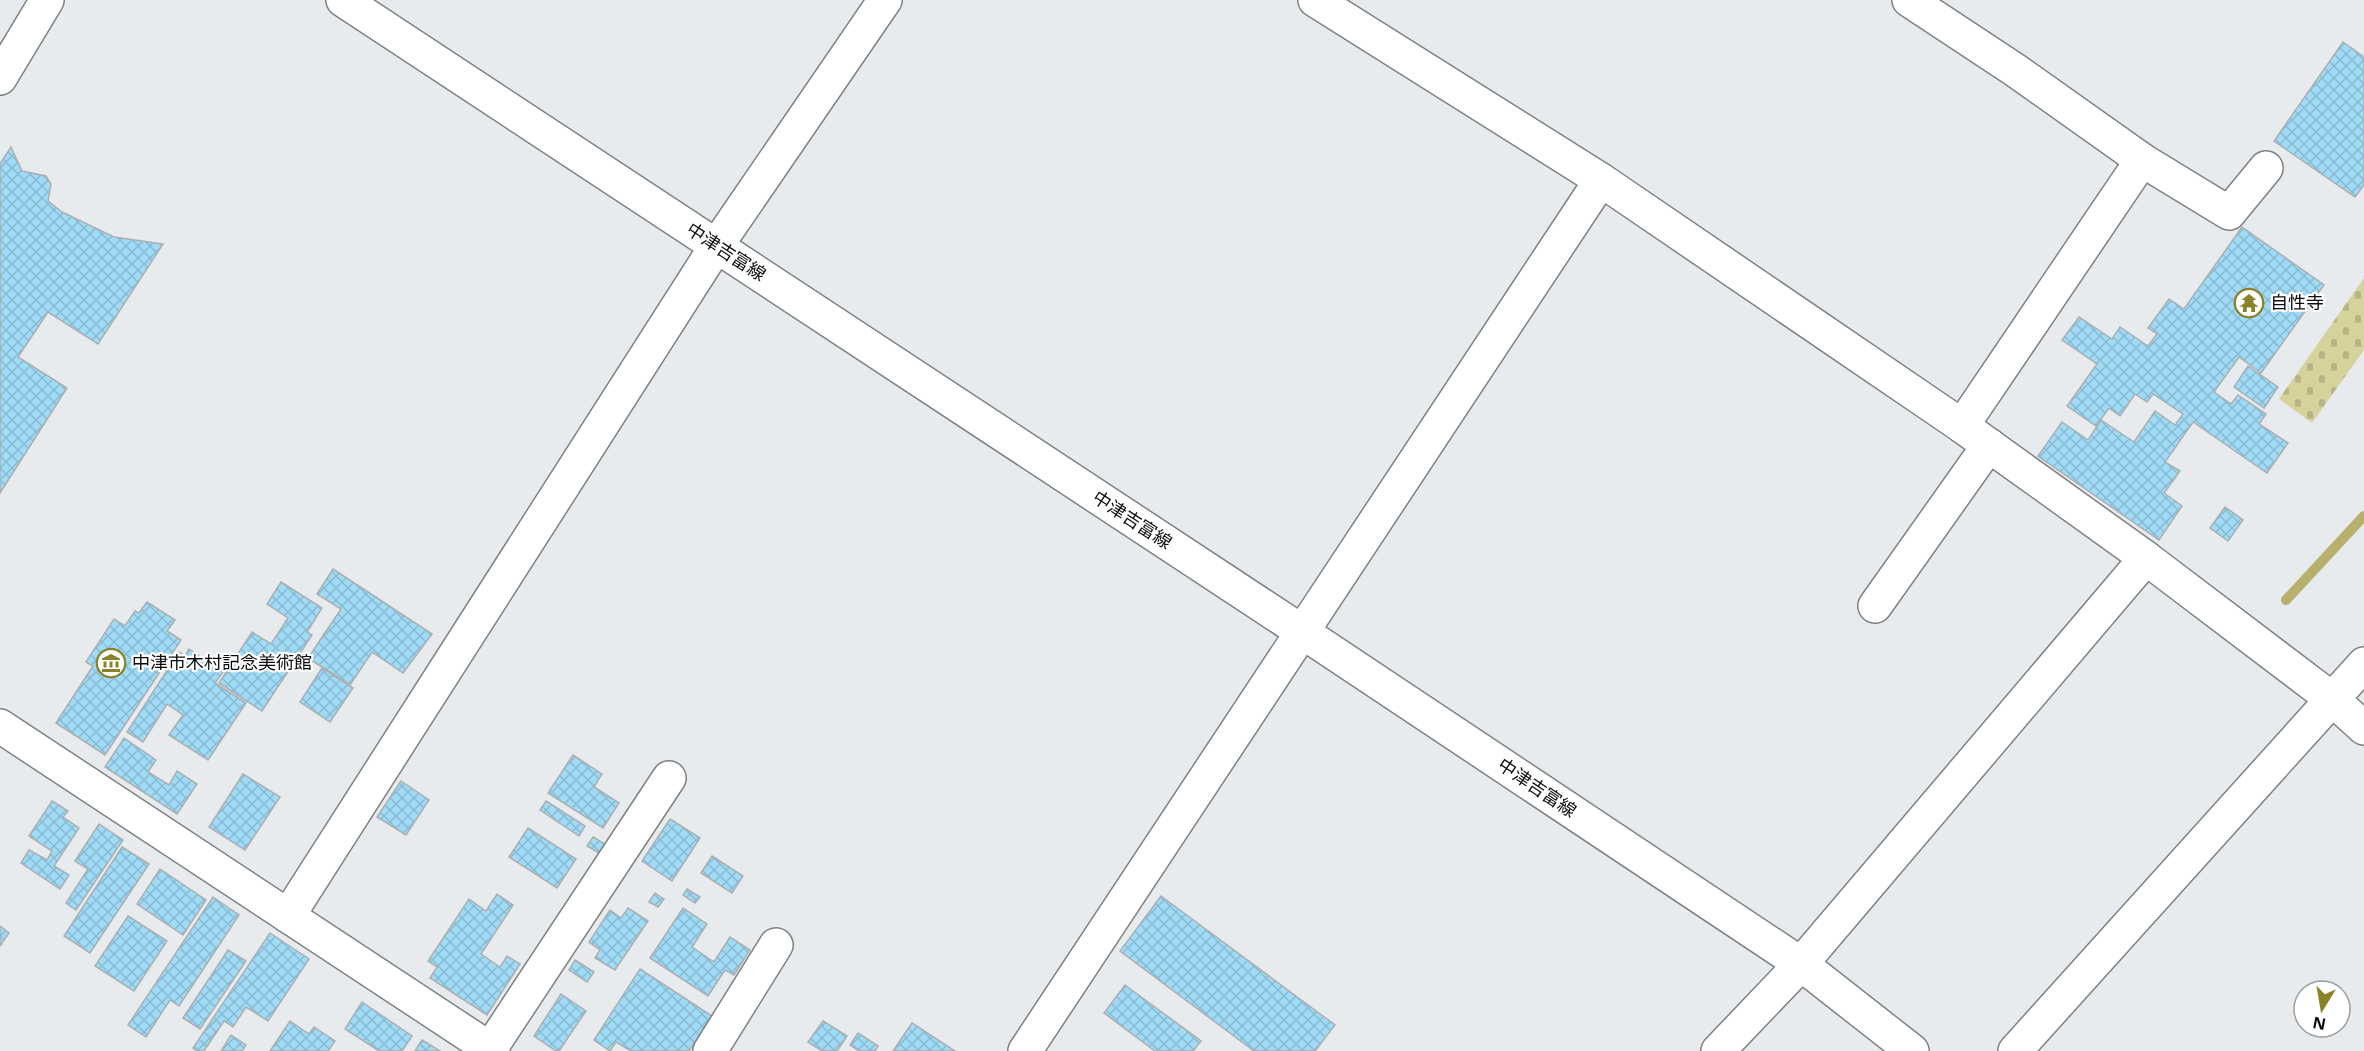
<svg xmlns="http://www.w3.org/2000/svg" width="2364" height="1051" viewBox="0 0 2364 1051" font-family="'Noto Sans','Noto Sans JP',sans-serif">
<defs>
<pattern id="cemetery-stones" width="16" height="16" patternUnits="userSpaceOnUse" patternTransform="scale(1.5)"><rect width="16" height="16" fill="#d6d29c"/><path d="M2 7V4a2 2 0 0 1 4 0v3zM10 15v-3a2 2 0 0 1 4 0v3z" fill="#b6b385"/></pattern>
<pattern id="building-cross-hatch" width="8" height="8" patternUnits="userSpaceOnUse" patternTransform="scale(1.5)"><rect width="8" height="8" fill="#9fdbf6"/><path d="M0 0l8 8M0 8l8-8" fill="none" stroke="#88bbd2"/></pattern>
</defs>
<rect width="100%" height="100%" fill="#e7ebed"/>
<polygon fill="url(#cemetery-stones)" points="2364,278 2364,350 2312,423 2279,399"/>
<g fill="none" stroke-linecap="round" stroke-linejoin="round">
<polyline stroke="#b6b06c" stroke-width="10" points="2286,600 2364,516"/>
</g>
<g fill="url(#building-cross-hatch)" stroke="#abafb1" stroke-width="1.5">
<polygon points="2343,42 2364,57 2364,185 2355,197 2274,141"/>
<polygon points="11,147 22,171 46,176 51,184 48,201 62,212 114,237 163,244 98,344 48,312 18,357 67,388 0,493 0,164"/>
<polygon points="2242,227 2324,285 2261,373 2239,357 2214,392 2231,404 2238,395 2266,414 2259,424 2288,443 2267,473 2193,422 2165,462 2180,471 2164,493 2182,506 2159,540 2038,456 2062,422 2088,440 2101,420 2134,442 2155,411 2175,425 2183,414 2153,394 2147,402 2135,394 2120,416 2109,408 2096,426 2067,406 2097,364 2062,340 2079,317 2112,339 2120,327 2148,346 2157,334 2148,328 2169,299 2184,309"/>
<polygon points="2248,366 2278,387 2264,408 2234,387"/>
<polygon points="2225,507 2243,520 2228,541 2210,528"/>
<polygon points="333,569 432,634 403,673 372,652 350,685 308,658 341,609 317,594"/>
<polygon points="281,582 322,608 307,632 312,635 262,711 219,683 252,632 271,644 288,618 267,604"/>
<polygon points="147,602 175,620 167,631 181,640 105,755 56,723 93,666 86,662 114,619 125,626 135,611 139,613"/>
<polygon points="189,649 223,672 215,683 246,703 208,760 169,735 183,715 167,704 143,742 127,732 179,652 185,656"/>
<polygon points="322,668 353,688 330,722 300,702"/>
<polygon points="124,738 156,760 148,772 169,785 177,771 197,784 177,814 105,767"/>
<polygon points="573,755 602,774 594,787 619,803 603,828 548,793"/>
<polygon points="243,774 280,797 245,850 209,827"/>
<polygon points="401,781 429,800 406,835 377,817"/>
<polygon points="52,801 68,811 63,817 79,828 54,866 69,875 60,889 21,863 29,850 47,860 52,851 29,836"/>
<polygon points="546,801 585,826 579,836 540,810"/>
<polygon points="670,819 700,838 672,881 642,861"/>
<polygon points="99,824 123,840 76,910 66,903 88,869 75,861"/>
<polygon points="528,828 576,859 557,888 509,857"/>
<polygon points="593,837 605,844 599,853 587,846"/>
<polygon points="122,847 149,864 90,953 64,936"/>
<polygon points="712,856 743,876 732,893 701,873"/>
<polygon points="160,869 206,900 183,935 137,904"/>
<polygon points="687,889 700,897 695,903 683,895"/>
<polygon points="655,893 664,899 658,907 649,902"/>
<polygon points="497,894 513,905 481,954 500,967 507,956 520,964 487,1015 430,978 437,967 428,961 469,899 486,911"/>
<polygon points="1161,896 1335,1025 1315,1051 1254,1051 1120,951"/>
<polygon points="213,897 239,915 179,1006 170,1000 146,1037 128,1025"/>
<polygon points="628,908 648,921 615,970 595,958 600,950 589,942 610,910 621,918"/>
<polygon points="683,908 707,924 692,947 714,962 730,937 750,950 734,975 725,970 708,996 650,958"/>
<polygon points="128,916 167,941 134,991 95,966"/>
<polygon points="0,926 9,933 0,946"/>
<polygon points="270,933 309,959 268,1021 246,1007 233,1027 224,1021 204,1051 197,1051 193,1048"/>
<polygon points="228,950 246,961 200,1029 183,1018"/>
<polygon points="575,960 594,972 587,982 569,970"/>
<polygon points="640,969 712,1016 689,1051 631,1051 616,1042 610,1051 594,1040"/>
<polygon points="1125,985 1201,1041 1193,1051 1155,1051 1104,1013"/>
<polygon points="561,994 586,1011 559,1051 556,1051 534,1036"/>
<polygon points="362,1002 412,1036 402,1051 379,1051 345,1029"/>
<polygon points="290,1021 309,1034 314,1027 335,1041 328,1051 270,1051"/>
<polygon points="823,1021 847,1036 837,1051 822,1051 808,1042"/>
<polygon points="912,1023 955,1051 893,1051"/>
<polygon points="858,1033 878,1046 875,1051 859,1051 850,1045"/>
<polygon points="231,1035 246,1045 242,1051 221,1051"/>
<polygon points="422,1040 440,1051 415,1051"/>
</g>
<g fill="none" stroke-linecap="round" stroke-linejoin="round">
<g stroke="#7e8283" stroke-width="36">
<g id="minor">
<polyline points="1315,0 1601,180 1962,426 2146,558 2332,699 2364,728"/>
<polyline points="1909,0 2015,70 2142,160 1962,426"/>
<polyline points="0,78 47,0"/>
<polyline points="2142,160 2229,213 2266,168"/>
<polyline points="1875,606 1989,445"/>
<polyline points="0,726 493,1051"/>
<polyline points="288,916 717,245 885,0"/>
<polyline points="490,1049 669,778"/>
<polyline points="710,1051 776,945"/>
<polyline points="1025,1051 1601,180"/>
<polyline points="1718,1051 1801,964 2146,558"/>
<polyline points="2015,1051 2364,664"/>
</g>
</g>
<g stroke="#7e8283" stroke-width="36">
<polyline id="secondary" points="343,0 1301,631 1801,964 1912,1051"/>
</g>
<use href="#minor" stroke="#fff" stroke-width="33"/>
<use href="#secondary" stroke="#fff" stroke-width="33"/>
</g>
<defs>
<g id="temple-ring" transform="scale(1.5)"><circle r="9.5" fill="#fff" stroke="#8a8229" stroke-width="1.5"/><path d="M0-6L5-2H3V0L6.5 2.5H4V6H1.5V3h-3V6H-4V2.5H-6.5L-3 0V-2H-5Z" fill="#8a8229"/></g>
<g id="museum-ring" transform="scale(1.5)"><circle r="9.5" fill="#fff" stroke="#8a8229" stroke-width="1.5"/><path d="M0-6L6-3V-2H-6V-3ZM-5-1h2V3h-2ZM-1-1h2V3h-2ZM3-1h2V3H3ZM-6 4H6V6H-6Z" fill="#8a8229"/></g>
</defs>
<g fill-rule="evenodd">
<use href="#temple-ring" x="2249" y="303"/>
<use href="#museum-ring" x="111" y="663"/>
</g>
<g text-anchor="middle" stroke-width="4.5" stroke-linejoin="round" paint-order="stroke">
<g font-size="18" fill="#0b0c0d" stroke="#fff">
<text transform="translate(726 252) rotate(33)" y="6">中津吉富線</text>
<text transform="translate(1132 520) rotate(33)" y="6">中津吉富線</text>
<text transform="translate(1537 788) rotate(34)" y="6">中津吉富線</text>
</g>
<g font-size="18" fill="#0b0c0d" stroke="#fff" text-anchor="start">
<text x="2270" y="309">自性寺</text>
<text x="132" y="669">中津市木村記念美術館</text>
</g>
</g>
<g transform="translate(2322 1009) rotate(191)"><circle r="28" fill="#ffffff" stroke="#9d9e9e" stroke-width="1.5"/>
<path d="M0-4.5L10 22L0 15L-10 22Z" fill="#8a8229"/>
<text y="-9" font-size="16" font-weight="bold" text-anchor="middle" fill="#0b0c0d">N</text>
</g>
</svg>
